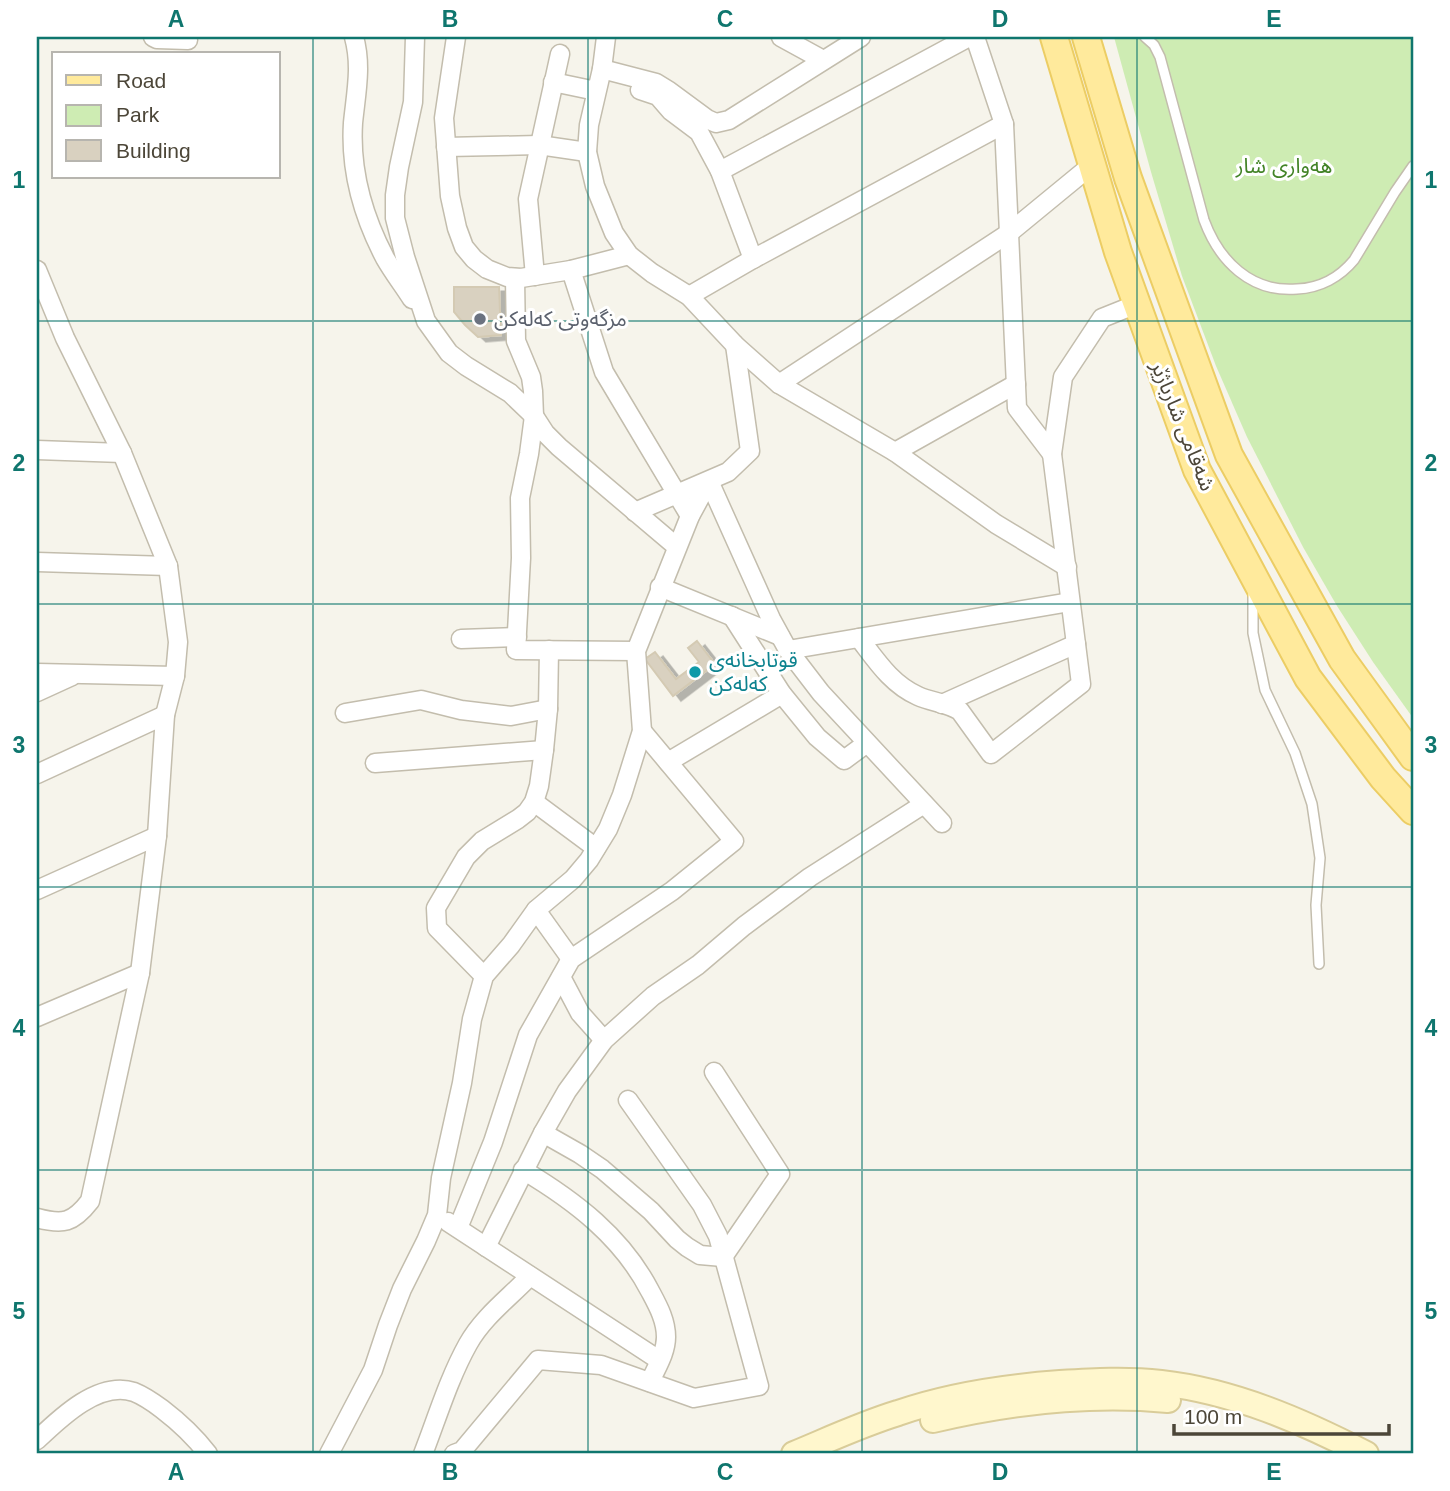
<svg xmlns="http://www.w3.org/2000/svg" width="1450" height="1491" viewBox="0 0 1450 1491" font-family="Helvetica,'Noto Sans Arabic',sans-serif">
<defs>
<filter id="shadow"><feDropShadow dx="8" dy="4.5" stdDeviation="0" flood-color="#0004"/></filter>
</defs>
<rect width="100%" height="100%" fill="#f6f4eb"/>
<polygon fill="#ceecb3" points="1114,37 1413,37 1413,718 1373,662 1337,606 1303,547 1247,437 1216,366 1182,276 1151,172"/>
<g fill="#d9d1c0" stroke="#d4cab3" stroke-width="2" filter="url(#shadow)">
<polygon points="454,287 499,287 501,335 478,337 465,325 454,312"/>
<polygon points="697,641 715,664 673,696 645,659 655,652 676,679 699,662 688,648"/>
</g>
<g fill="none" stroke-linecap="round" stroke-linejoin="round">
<g stroke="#c3bdad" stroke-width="12">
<g id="lane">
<path d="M1145,37L1154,45L1160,57L1204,220C1219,261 1251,293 1297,289C1320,288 1340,277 1354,260L1395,192L1413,166"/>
<polyline points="1253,590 1253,633 1265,690 1295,753 1312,804 1320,858 1316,905 1319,964"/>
</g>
</g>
<g stroke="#c3bdad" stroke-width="21">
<g id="street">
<polyline points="153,37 157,39 188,40"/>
<path d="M354,37C362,66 356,93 353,123C350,170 363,216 385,258C393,272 403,285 412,299"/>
<polyline points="415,37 413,102 399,167 395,195 395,218 405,257 426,321 449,353 466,366 510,393 534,416 545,433 559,447 677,547"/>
<polyline points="456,37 444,118 450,196 457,228 464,247 474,259 487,269 507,277 521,278 571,270 629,255"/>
<polyline points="606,37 602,69 589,125 587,152 595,186 614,233 629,255 652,273 689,296 735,345 779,384 895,452 996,524 1067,567"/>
<polyline points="781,37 823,60"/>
<polyline points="975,37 1004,124 1017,408 1052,454"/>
<polyline points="602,69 656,83 669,91 707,119 716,123 729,120 861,37"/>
<polyline points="553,82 596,91"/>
<polyline points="640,90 658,96 671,111 699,132 720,171 753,259"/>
<polyline points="446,147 539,145 587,152"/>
<polyline points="720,171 969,37"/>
<path d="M37,270L65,338L122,453L168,566L178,642L175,676L165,715L157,836L140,973L90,1201C73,1223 63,1225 37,1218"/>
<polyline points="571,270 604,372 690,516"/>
<polyline points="535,276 528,199 560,54"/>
<polyline points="515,278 516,341 531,377 533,391 534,416 529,454 520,498 521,558 516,650 636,651"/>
<polyline points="689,296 753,259 1004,124"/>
<polyline points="779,384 1009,233 1093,164"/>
<polyline points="37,450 122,453"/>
<polyline points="895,452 1016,384"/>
<polyline points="709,481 771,619 788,650 821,693 942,823"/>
<polyline points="635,512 728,472 750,451 735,345"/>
<polyline points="37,562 168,566"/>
<polyline points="660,587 780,636"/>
<polyline points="732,616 782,694 817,737 844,760 867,743"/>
<path d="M859,638C876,660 891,684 918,696C931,702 948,703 960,711L991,754L1081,684L1052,454L1063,377L1102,318L1137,304"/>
<polyline points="461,639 517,637"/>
<polyline points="788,650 1070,602"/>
<polyline points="37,673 175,676"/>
<polyline points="37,692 72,676"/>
<polyline points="942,704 1076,644"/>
<polyline points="345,713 421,700 461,710 511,716 548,709"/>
<polyline points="668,762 782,694"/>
<polyline points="375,763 544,750"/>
<polyline points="37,774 165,715"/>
<polyline points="534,802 596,848"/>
<polyline points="37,890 157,836"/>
<polyline points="536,910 571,959"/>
<polyline points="484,976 437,928 436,908 466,857 482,841 518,819 527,812 534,802 539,786 544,750 548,709 549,650"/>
<polyline points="561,977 580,1013 604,1040"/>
<polyline points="37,1017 140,973"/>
<polyline points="714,1072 780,1174 723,1257"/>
<polyline points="543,1133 580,1154 602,1169 651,1211 677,1239 687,1247 700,1255 723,1257"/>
<path d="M523,1170C575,1201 622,1237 650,1291C658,1306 666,1320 666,1337C666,1353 656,1368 650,1382"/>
<polyline points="448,1222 659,1360"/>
<polyline points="458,1228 493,1142 528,1035 571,959 672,891 734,841 642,731"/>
<polyline points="486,1247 543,1133 567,1091 604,1040 653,996 698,965 744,926 810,877 924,804"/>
<path d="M37,1440C60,1418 99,1380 134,1392C144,1396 154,1403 162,1409C179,1422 195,1437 208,1454"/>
<polyline points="329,1454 373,1370 388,1325 402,1289 426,1241 437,1215 441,1178 462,1083 472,1019 484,976 511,945 536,910 573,879 589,860 608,829 622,795 642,731 636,651 690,516 709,481"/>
<path d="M423,1454C437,1418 449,1378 468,1344C483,1317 509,1298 530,1276"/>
<polyline points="454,1454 462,1451 538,1360 601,1365 694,1398 759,1386 718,1236 702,1205 628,1100"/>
</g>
</g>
<g stroke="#d9cc99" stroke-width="28">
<g id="secondary">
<path d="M933,1420C1009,1402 1090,1393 1168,1400"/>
<path d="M794,1454C828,1440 862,1424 898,1413C950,1395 1005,1387 1060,1383C1093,1381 1127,1379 1161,1383C1233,1391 1302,1421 1366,1454"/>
</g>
</g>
<g stroke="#eccd64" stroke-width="30">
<g id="primary">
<polyline points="1054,37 1118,252 1197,470 1308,678 1383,778 1413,811"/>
<polyline points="1086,37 1128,178 1229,455 1342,659 1413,757"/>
</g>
</g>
<use href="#lane" stroke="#fff" stroke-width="9"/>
<use href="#street" stroke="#fff" stroke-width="18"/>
<use href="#secondary" stroke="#fff7cd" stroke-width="24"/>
<use href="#primary" stroke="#ffea9c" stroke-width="26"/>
</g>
<path fill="none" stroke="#0f766e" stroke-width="2" stroke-opacity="0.55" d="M313,37V1454M588,37V1454M862,37V1454M1137,37V1454M37,321H1413M37,604H1413M37,887H1413M37,1170H1413"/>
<circle fill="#6b7280" stroke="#fff" stroke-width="2.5" cx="480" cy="319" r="7"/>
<circle fill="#0f9aa8" stroke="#fff" stroke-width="2.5" cx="695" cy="672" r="7"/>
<g text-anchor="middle" stroke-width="6" stroke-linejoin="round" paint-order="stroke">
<g font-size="21" fill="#428326" stroke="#fff">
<text x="1284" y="173">هەواری شار</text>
</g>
<g font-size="21" fill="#5b616d" stroke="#fff" text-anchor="start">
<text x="494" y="326">مزگەوتی کەلەکن</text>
</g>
<g font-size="21" fill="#4c4638" stroke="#fff">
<text transform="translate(1183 426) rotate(68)" y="7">شەقامی شارباژێر</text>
</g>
<g font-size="21" fill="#0d838f" stroke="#fff" text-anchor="start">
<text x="709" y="667">قوتابخانەی<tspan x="709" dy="24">کەلەکن</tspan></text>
</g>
</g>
<rect width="1450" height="1491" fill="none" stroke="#ffffff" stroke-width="77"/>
<rect x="52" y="52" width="228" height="126" fill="#ffffff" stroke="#b7b5af" stroke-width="2"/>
<rect x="66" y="75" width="35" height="10" fill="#ffea9c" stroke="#b7b5af" stroke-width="2"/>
<text x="116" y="88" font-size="21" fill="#4c4638">Road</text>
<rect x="66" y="105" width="35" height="21" fill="#ceecb3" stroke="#b7b5af" stroke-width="2"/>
<text x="116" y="122" font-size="21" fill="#4c4638">Park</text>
<rect x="66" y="140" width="35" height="21" fill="#d9d1c0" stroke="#b7b5af" stroke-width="2"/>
<text x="116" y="158" font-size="21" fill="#4c4638">Building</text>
<path d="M1174 1424v10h215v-10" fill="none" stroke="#4c4638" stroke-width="3.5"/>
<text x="1184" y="1424" font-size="21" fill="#4c4638" stroke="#ffffff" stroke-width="5" paint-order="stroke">100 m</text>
<rect x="38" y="38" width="1374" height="1414" fill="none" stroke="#0f766e" stroke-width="2.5"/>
<g font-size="23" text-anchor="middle" font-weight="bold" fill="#0f766e">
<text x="176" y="27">A</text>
<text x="450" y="27">B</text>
<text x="725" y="27">C</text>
<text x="1000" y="27">D</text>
<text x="1274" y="27">E</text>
<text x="19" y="188">1</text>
<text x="1431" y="188">1</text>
<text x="19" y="471">2</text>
<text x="1431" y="471">2</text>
<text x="19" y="753">3</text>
<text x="1431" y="753">3</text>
<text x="19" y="1036">4</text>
<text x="1431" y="1036">4</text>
<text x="19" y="1319">5</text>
<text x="1431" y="1319">5</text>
<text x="176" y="1480">A</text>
<text x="450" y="1480">B</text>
<text x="725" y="1480">C</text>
<text x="1000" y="1480">D</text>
<text x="1274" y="1480">E</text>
</g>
</svg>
